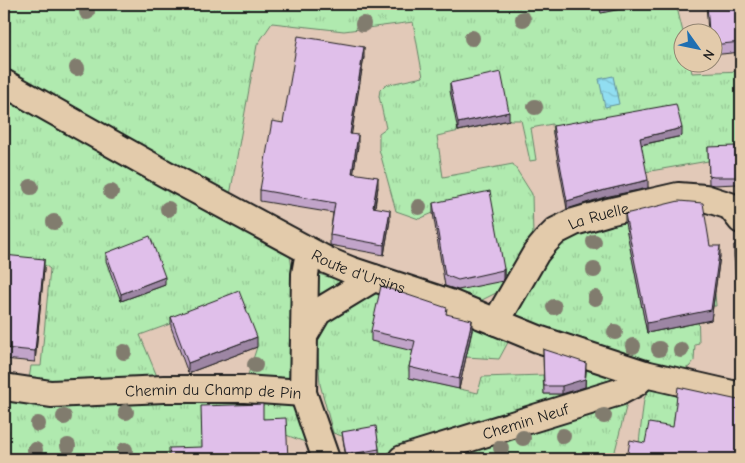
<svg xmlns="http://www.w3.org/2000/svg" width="745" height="463" viewBox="0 0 745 463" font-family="'Comic Neue',sans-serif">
<defs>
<pattern id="grass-tufts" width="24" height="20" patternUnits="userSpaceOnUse" patternTransform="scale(1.25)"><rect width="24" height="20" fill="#b0eaaf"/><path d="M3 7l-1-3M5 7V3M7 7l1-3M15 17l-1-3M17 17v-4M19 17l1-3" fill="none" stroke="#97c896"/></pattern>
<pattern id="water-waves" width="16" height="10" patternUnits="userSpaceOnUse" patternTransform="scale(1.25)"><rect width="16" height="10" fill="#91def1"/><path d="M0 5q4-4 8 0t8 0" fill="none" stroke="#7cbece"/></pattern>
</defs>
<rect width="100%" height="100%" fill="#e2c9b8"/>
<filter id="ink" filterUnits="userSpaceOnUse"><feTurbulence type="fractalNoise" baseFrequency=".02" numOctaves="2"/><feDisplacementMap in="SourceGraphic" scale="10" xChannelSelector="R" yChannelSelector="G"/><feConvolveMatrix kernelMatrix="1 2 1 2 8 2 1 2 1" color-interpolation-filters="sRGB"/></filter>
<g filter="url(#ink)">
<g fill="url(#grass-tufts)" stroke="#668366">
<polygon points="4,4 599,4 601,13 635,4 676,4 683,32 682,62 690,63 692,73 741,71 741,184 737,184 708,161 645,172 553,134 552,124 531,128 536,160 530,161 521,120 509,120 437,136 443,177 513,164 532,194 533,236 500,291 482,300 446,293 504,280 490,202 433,213 419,219 396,211 379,149 379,133 386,128 379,96 380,90 385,85 423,77 413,22 344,31 272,23 257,45 227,212 289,251 296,290 298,388 245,384 257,347 181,320 140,335 161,386 28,386 31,366 41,366 50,269 45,265 44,269 4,265"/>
<polygon points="653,206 626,226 647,333 688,297 715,294 716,306 698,306 699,343 695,344 694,361 689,367 682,370 635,359 515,318 520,298 544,253 571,233"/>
<polygon points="315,273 343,281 344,287 317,304"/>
<polygon points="373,291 381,296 425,354 410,378 478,393 482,377 543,375 544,394 565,394 584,389 587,366 609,374 614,382 560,402 381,458 376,431 342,436 333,433 320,384 317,342 324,317"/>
<polygon points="475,320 513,333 499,359 466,357"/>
<polygon points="654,387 679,394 672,445 645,453 638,452 644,399 648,391"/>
<polygon points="4,396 170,397 295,404 305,442 286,435 202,459 181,458 4,459"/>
<polygon points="628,399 613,459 423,459"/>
</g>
<polygon fill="url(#water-waves)" stroke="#62909c" points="613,76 619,104 605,107 599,79"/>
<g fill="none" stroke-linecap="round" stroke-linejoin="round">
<g stroke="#1c1c1c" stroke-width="30">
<g id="minor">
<path id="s1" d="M4,83L164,173L326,260L350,270L450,303L538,339L645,374L741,396"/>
<path id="s2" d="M496,322L536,253L546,241L556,231L574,222L608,212L678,196L705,198L730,206L741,220"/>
<polyline points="304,336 305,274 309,252"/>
<path id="s3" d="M4,387L51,394L164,389H245L303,393L304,336L318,312L374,278"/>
<polyline points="303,393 326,459"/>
<path id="s4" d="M402,459L619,392L636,383L645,374"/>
</g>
</g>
<use href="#minor" stroke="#e3cbab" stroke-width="26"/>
</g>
<g fill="#817b6e">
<circle cx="87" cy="12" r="8"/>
<circle cx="523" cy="19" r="8"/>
<circle cx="363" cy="24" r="8"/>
<circle cx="472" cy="38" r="8"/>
<circle cx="77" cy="68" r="8"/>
<circle cx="535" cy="107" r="8"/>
<circle cx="31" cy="187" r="8"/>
<circle cx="111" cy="192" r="8"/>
<circle cx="419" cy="207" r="8"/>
<circle cx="168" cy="209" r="8"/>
<circle cx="54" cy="222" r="8"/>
<circle cx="594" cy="242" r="8"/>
<circle cx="594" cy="270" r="8"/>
<circle cx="595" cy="298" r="8"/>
<circle cx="554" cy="307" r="8"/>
<circle cx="615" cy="332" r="8"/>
<circle cx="633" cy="346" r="8"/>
<circle cx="659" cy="349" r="8"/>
<circle cx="681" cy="350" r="8"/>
<circle cx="124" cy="352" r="8"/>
<circle cx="255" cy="365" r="8"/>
<circle cx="126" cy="412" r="8"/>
<circle cx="604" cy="416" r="8"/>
<circle cx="64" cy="417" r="8"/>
<circle cx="38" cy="424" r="8"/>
<circle cx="563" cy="436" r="8"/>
<circle cx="523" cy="438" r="8"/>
<circle cx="68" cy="446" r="8"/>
<circle cx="501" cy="448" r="8"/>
<circle cx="35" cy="450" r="8"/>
<circle cx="125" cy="450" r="8"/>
</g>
<g fill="#c1a4c9" stroke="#1c1c1c">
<polygon points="599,4 636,4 636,6 601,13"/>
<polygon points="706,4 741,4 741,52 712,55 712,32 708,32"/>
<polygon points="364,57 351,134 358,146 353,173 378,187 375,207 390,220 384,255 330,245 330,235 333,213 260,201 260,190 283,123"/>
<polygon points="450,83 509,120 458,131 450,91"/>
<polygon points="553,126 682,136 641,145 648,188 605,197 567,209 553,134"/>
<polygon points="708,147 737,177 737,184 714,185 709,184"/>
<polygon points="433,203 504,269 504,279 503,281 458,290 445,286 433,213"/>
<polygon points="625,214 710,246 720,256 711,320 647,333 625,223"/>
<polygon points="734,245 741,245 741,343 734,256"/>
<polygon points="106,253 165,285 121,301 106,261"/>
<polygon points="4,255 44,269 35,362 4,359"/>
<polygon points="447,314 472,330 459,389 409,378 409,367 413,351 371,341 371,331"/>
<polygon points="171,317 257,347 188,373 171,327"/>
<polygon points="543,349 586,371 585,387 562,394 544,394"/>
<polygon points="342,432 379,449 379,454 346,459"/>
</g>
<g fill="#9d86a4" stroke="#1c1c1c">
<polygon points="364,47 364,57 350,144 350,134"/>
<polygon points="509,112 509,120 458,131 458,123"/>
<polygon points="682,128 682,136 640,145 640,138"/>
<polygon points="358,135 358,146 352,183 352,173"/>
<polygon points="378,177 378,187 373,217 373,207"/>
<polygon points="648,180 648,188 605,197 567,209 567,201 605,190"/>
<polygon points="390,210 390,220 384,255 384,245"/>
<polygon points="720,246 720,256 711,320 647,333 647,323"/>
<polygon points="44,259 44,269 35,362 35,351"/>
<polygon points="504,269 504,279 503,281 503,270"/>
<polygon points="165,277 165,285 121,301 121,294"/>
<polygon points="472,320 472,330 459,389 459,379"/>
<polygon points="257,337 257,347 188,373 188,363"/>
<polygon points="586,363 585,387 562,394 562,386"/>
</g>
<g fill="#e0bfea" stroke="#1c1c1c">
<polygon points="707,4 741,4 741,42 712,45 712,32 709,32"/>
<polygon points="298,36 364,47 350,134 358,135 352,173 378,177 373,207 390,210 384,245 330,235 335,203 260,190 272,121 283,123"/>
<polygon points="501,72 509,112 458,123 450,83"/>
<polygon points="676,104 682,128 640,138 648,180 605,190 567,201 553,126"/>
<polygon points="736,146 737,177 714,177 709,176 708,147"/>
<polygon points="490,191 504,269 503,270 458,280 445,275 433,203"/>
<polygon points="679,201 703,203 710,246 720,246 711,310 647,323 625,214"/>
<polygon points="150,236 165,277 121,294 106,253"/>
<polygon points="734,245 741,245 741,332"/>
<polygon points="4,255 44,259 35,351 4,348"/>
<polygon points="381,286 447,308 446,314 472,320 459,379 409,367 415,341 371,331"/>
<polygon points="239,291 257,337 188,363 171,317"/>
<polygon points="543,349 586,363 585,379 562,386 544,386"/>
<polygon points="678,387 738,400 741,400 741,459 627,459 630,440 645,443 649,423 673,427"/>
<polygon points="263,404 263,419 286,418 288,459 169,459 169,448 202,447 201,406"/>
<polygon points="376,426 379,449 346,455 342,432"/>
</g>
</g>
<g text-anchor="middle" stroke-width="5" stroke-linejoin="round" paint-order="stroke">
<g font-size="16" fill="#1c1c1c" stroke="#e3cbab">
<text dy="6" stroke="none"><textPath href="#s2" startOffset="155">La Ruelle</textPath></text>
<text dy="6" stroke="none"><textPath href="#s1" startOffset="402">Route d'Ursins</textPath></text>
<text dy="6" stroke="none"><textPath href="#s3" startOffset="210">Chemin du Champ de Pin</textPath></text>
<text dy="6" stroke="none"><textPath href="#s4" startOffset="129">Chemin Neuf</textPath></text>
</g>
</g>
<rect width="745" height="463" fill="none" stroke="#e3cbab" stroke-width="20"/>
<rect x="10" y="10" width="725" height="443" fill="none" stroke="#1c1c1c" stroke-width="2" filter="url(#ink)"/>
<g transform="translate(698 48) rotate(123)"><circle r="24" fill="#e3cbab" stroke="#938572"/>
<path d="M0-4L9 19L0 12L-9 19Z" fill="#1f6fb2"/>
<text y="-8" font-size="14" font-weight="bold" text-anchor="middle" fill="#1c1c1c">N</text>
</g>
</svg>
